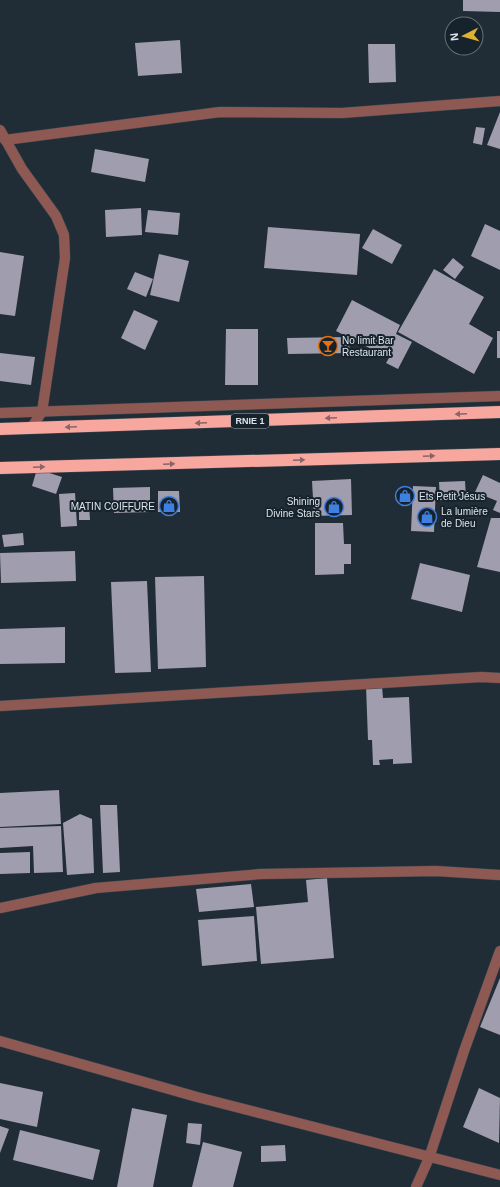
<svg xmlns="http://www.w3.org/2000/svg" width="500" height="1187" viewBox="0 0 500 1187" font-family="Arial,sans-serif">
<rect width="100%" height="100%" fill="#212d36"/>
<g fill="#a09dae">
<polygon points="463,0 500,0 500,12 463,11"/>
<polygon points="180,40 182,73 138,76 135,43"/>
<polygon points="368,44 395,44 396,82 369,83"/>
<polygon points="500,112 500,149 487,145"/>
<polygon points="476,127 485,128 482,145 473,143"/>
<polygon points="95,149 149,159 145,182 91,172"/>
<polygon points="141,208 142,235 106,237 105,210"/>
<polygon points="148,210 180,213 178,235 145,232"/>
<polygon points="485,224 500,231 500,270 471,256"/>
<polygon points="268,227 360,234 357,275 264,268"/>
<polygon points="373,229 402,245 392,264 362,248"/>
<polygon points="0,252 24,256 15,316 0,314"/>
<polygon points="159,254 189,261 179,302 150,295"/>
<polygon points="453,258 464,267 455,279 443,270"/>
<polygon points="434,269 484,297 469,324 493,338 474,374 398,332"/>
<polygon points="135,272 153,279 146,297 127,289"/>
<polygon points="352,300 400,325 396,334 412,342 398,369 386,363 389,358 336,331"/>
<polygon points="134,310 158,321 145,350 121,338"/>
<polygon points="226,329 258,329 258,385 225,385"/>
<rect x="497" y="331" width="3" height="27"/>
<polygon points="347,337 351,353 288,354 287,338"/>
<polygon points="0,353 35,357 31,385 0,381"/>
<polygon points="37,469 62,477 56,494 32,486"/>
<polygon points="483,475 500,483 500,513 493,510 497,501 475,492"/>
<polygon points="351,479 352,515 314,516 312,481"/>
<polygon points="465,481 466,498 440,500 439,482"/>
<polygon points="413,486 436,487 434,532 411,531"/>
<polygon points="150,487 150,512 114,513 113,488"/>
<polygon points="158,491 179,491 180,512 158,512"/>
<polygon points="75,493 77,526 61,527 59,494"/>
<polygon points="79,504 89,504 90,520 79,520"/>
<polygon points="491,518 500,518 500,572 477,567"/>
<polygon points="315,523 343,523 344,544 351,544 351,564 344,564 344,574 315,575"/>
<polygon points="23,533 24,545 4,547 2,535"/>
<polygon points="75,551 76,581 1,583 0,553"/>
<polygon points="420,563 470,575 462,612 411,599"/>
<polygon points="204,576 206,667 158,669 155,577"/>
<polygon points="147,581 151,672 115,673 111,582"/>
<polygon points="65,627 65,663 0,664 0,629"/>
<polygon points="366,686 382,686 383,698 409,697 412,763 393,764 393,759 379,760 380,765 373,765 372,740 368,740"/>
<polygon points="59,790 61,824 0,827 0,793"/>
<polygon points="100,805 117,805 120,872 103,873"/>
<polygon points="80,814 92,819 94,873 67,875 63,823"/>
<polygon points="61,826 63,872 34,873 33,846 0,848 0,828"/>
<polygon points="30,852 30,873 0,874 0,853"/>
<polygon points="327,878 334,958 261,964 256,907 308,902 306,880"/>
<polygon points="251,884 254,907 199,912 196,889"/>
<polygon points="254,916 257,961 202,966 198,920"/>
<polygon points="500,978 500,1035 480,1027"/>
<polygon points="0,1083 43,1092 37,1127 0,1119"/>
<polygon points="479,1088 500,1098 499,1143 463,1127"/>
<polygon points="132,1108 167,1115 153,1187 117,1187"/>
<polygon points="188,1123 202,1124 200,1145 186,1143"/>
<polygon points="0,1126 9,1129 0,1153"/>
<polygon points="20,1130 100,1150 93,1180 13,1160"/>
<polygon points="203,1142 242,1152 233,1187 192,1187"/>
<polygon points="285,1145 286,1161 261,1162 261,1146"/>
</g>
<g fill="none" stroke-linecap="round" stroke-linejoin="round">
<g stroke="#3f4a53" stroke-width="11">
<g id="street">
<polyline points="0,130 22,169 56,216 64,235 65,258 42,412 31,428"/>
<polyline points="5,140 220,112 342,113 500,101"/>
<polyline points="0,413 500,396"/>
<polyline points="0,706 481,677 500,678"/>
<polyline points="0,908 96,888 261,874 436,871 500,875"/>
<polyline points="0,1041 197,1097 500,1175"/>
<polyline points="416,1187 429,1158 464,1051 500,951"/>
</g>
</g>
<g stroke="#3f4a53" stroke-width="13">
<g id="highway">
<polyline points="0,429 500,412"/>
<polyline points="0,468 500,454"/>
</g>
</g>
<use href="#street" stroke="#8f5953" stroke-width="10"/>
<use href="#highway" stroke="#f8a79f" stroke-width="12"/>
</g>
<defs><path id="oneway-solid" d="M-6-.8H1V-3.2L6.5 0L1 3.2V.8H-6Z"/></defs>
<g fill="#886566">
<use href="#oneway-solid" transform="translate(461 414) rotate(178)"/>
<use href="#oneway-solid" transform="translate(331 418) rotate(178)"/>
<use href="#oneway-solid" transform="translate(201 423) rotate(178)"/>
<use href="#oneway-solid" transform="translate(71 427) rotate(178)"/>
<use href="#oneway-solid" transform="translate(429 456) rotate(-2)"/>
<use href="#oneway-solid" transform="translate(299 460) rotate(-2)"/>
<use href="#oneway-solid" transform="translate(169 464) rotate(-2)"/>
<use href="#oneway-solid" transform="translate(39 467) rotate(-2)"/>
</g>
<defs>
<g id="bar-ring" transform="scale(1)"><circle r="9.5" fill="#17232c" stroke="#e8710a" stroke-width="1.5"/><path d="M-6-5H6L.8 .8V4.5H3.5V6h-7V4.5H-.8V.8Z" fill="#e8710a"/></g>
<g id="shop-ring" transform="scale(1)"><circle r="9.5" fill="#17232c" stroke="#3f7fe0" stroke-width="1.5"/><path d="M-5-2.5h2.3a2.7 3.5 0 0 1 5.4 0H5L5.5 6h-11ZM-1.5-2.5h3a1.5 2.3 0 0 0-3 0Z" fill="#3f7fe0"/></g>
</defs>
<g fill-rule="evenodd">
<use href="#bar-ring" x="328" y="346"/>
<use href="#shop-ring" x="405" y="496"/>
<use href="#shop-ring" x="169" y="506"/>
<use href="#shop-ring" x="334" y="507"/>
<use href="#shop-ring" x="427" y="517"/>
</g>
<g text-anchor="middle" stroke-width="4" stroke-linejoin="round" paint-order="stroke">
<rect fill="#17232c" stroke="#a1aab1" stroke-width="1" x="231" y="414" width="38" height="14" rx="3"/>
<g font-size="9" font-weight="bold" fill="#dce4ea">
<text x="250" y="424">RNIE 1</text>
</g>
<g font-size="10" fill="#dce4ea" stroke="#17232c" text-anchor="start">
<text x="342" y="344">No limit Bar<tspan x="342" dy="12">Restaurant</tspan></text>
<text x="419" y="500">Ets Petit Jésus</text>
<text x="320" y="505" text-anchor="end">Shining<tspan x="320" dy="12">Divine Stars</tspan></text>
<text x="155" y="510" text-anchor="end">MATIN COIFFURE</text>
<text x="441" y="515">La lumière<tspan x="441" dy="12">de Dieu</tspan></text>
</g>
</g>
<g transform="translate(464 36) rotate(264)"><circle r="19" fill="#17232c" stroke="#667078"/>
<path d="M0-3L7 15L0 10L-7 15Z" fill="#deb133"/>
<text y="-6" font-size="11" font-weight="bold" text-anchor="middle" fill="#dce4ea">N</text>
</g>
</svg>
